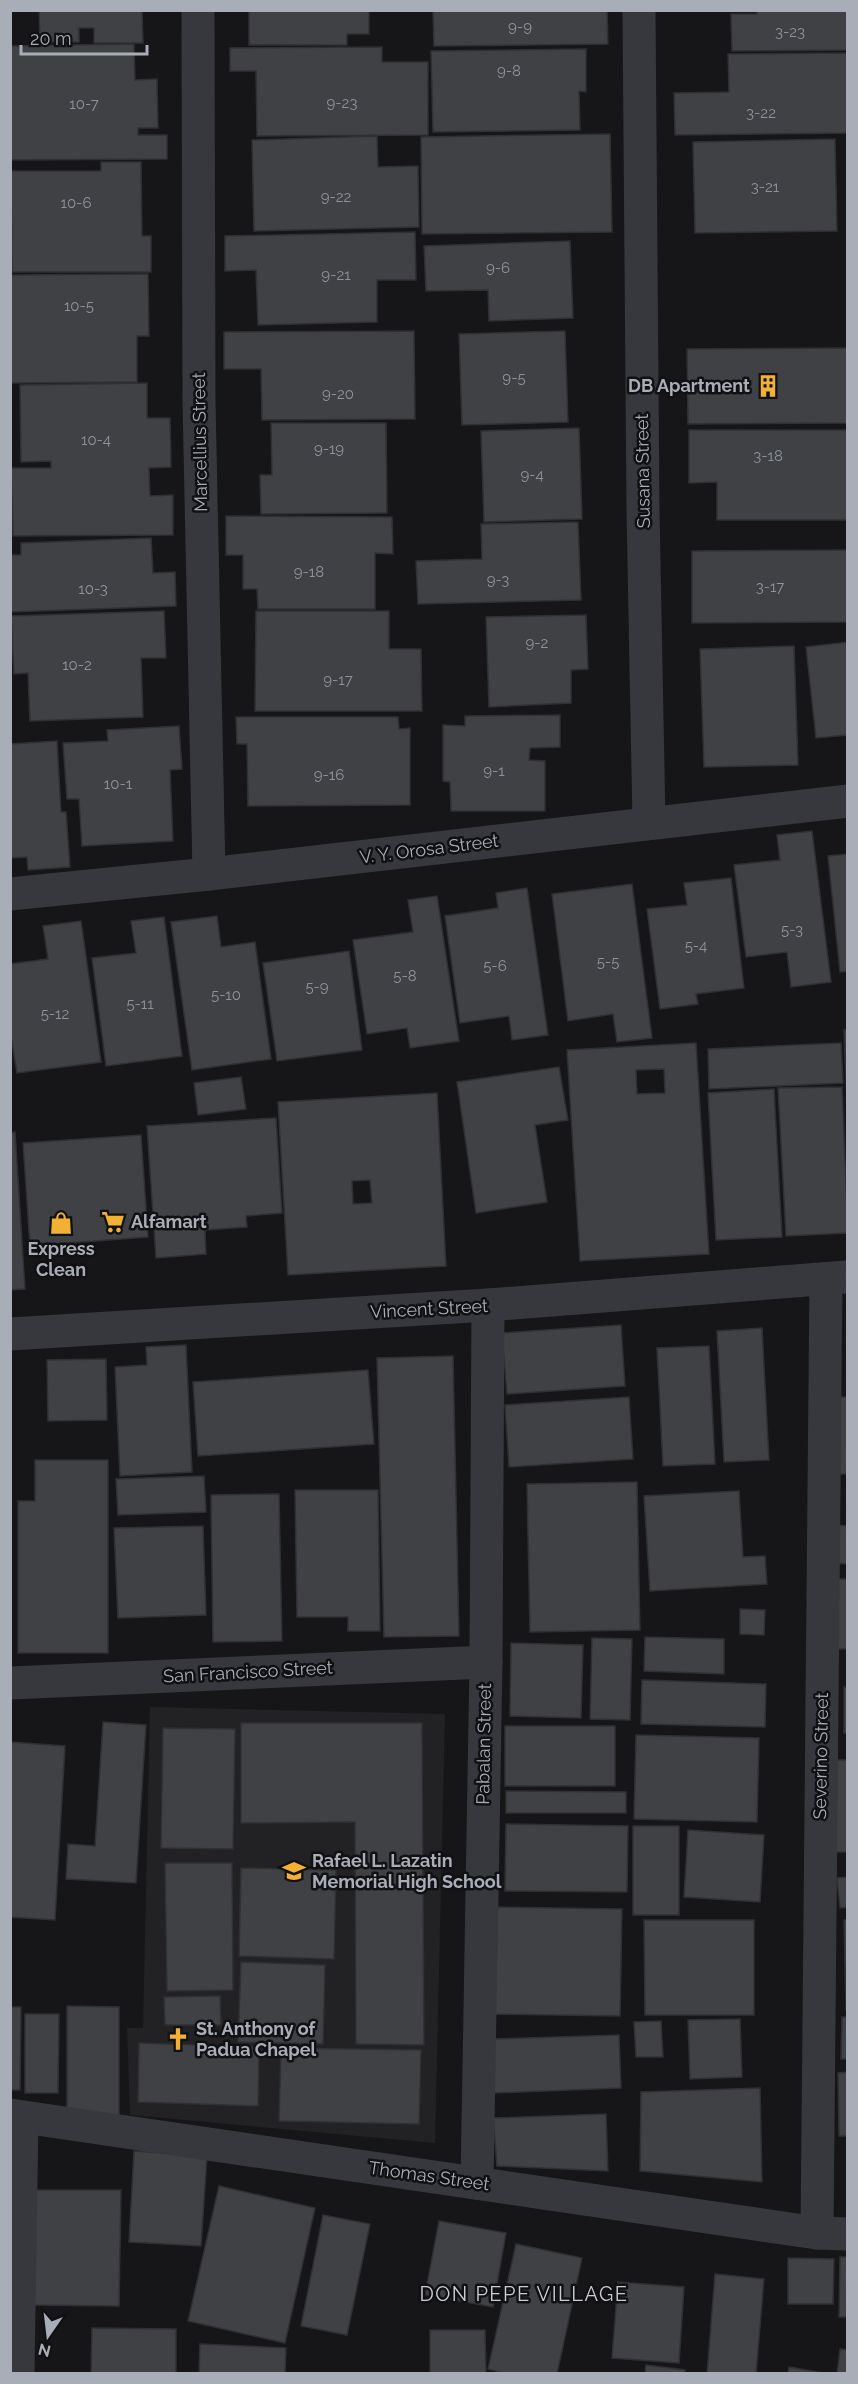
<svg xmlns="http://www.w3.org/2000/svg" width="858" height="2384" viewBox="0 0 858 2384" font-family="Raleway,sans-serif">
<rect width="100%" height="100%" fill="#161618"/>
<polygon fill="#222225" points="150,1707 445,1714 435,2143 130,2115 127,2028 143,2028"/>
<g fill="#404145" stroke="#303034" stroke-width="1.5" fill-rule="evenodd">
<polygon points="39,10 142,10 143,43 94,43 94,28 79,28 79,42 40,42"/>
<polygon points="249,10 369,10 369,34 347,34 347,45 249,45"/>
<polygon points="433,10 607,10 608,44 434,46"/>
<polygon points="757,10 848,10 848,50 732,51 731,14 757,14"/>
<polygon points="134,44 135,80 157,79 158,128 138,128 138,135 167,135 167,159 10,160 10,46"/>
<polygon points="382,47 382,62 428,62 428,135 257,136 256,71 230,71 230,48"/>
<polygon points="586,49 586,92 579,91 580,130 433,132 431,51"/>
<polygon points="848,53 848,133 675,135 674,93 729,92 728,54"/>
<polygon points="610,134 612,232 422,234 421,137"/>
<polygon points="377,136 378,167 418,166 419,227 254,231 252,140"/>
<polygon points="835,139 837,231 695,233 693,142"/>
<polygon points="101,162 141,162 142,236 151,236 151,272 12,272 11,171 101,171"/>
<polygon points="415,232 416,280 377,280 377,322 258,325 256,270 225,271 225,236"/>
<polygon points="570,241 573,318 489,321 488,290 426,291 424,246"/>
<polygon points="148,274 149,336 137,336 137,382 10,383 10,275"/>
<polygon points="414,331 415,419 262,420 261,369 224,369 224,332"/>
<polygon points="565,331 568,422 462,425 459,334"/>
<polygon points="848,348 848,423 688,424 687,349"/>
<polygon points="147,383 147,418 170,418 171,467 149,468 150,496 173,495 173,535 13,536 11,468 51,468 51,461 21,462 20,385"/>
<polygon points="271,423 386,423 387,513 261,514 260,475 272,475"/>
<polygon points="579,428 582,519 484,522 481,431"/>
<polygon points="689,430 848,430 848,520 717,520 717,482 689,483"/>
<polygon points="226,516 392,517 393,554 375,553 375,609 258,609 257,589 243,589 243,555 226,555"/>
<polygon points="578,522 581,600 418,604 416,561 482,559 481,524"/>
<polygon points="151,538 153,573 175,572 176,606 10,612 10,555 21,555 21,543"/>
<polygon points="848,550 848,622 692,623 692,551"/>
<polygon points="164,611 166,658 141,658 143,717 30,721 28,673 14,674 11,616"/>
<polygon points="256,611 389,611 389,649 421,649 422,711 255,711"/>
<polygon points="586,615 588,669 571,670 571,703 489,707 486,617"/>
<polygon points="848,642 848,735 816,738 806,647"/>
<polygon points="794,646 798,765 704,767 700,649"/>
<polygon points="560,715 560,747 530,748 529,760 545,761 545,811 451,811 450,782 443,781 443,725 465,726 465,716"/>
<polygon points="236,717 398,717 399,729 410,728 410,805 248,806 247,744 237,744"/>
<polygon points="179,726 182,769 170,770 173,841 82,846 79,799 67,799 63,743 108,741 107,730"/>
<polygon points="57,741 61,812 66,812 70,867 28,870 27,857 10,858 10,744"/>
<polygon points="812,831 831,982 791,987 787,952 746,957 734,865 780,860 777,835"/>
<polygon points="848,854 848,971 840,972 828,856"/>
<polygon points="731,878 744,988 696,994 698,1004 660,1009 647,909 687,905 684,883"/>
<polygon points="632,884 652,1038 617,1042 613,1014 568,1021 552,894"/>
<polygon points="527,888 548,1035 512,1040 509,1016 460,1023 445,916 498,908 496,893"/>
<polygon points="437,896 459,1041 410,1048 407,1028 367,1034 353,940 413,932 408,900"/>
<polygon points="217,916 221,947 255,942 271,1059 192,1070 171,922"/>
<polygon points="164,917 182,1056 106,1066 92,958 136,953 131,921"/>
<polygon points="81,921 101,1062 17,1073 10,1031 10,964 48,959 43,926"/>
<polygon points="349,951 362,1050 277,1061 263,963"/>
<polygon points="844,1030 848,1030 848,1123"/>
<path d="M696,1043L709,1254L580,1261L567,1050ZM664,1069L665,1093L637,1094L636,1070Z"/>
<polygon points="841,1043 843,1083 709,1089 708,1049"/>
<polygon points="559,1067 568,1120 535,1125 547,1202 476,1213 457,1082"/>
<polygon points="241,1077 246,1109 198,1115 194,1083"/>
<polygon points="842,1087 848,1233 786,1236 778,1088"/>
<polygon points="774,1089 782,1237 716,1240 708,1093"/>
<path d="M437,1093L446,1266L288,1275L278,1102ZM370,1180L372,1203L353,1204L352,1181Z"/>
<polygon points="276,1118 282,1213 246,1216 247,1227 205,1230 206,1254 156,1258 147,1126"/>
<polygon points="15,1132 25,1289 10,1290 10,1133"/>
<polygon points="141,1135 148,1237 30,1246 23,1143"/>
<polygon points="621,1325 625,1386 507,1394 502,1333"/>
<polygon points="762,1328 769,1460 724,1462 717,1331"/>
<polygon points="186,1345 192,1472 120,1476 115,1367 147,1365 146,1347"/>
<polygon points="709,1346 715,1464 663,1466 657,1348"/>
<polygon points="453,1356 459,1636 384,1637 377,1358"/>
<polygon points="106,1359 107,1420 48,1421 47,1360"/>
<polygon points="368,1370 374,1444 198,1456 193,1382"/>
<polygon points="629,1397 633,1459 509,1467 505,1405"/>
<polygon points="839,1397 848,1397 848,1474 838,1474"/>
<polygon points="35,1460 108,1460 108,1653 18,1653 18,1501 35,1501"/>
<polygon points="204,1476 206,1512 118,1515 116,1479"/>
<polygon points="637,1482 640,1630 530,1632 527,1484"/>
<polygon points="295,1490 378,1490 380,1631 348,1631 348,1617 297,1617"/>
<polygon points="739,1491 743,1557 765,1556 767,1584 650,1591 644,1496"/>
<polygon points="279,1494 282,1641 213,1642 211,1495"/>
<polygon points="833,1525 848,1526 848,1564 831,1563"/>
<polygon points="203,1526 206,1615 118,1618 114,1528"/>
<polygon points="831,1579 848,1579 848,1649 832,1649"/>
<polygon points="740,1609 765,1610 764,1635 740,1634"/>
<polygon points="645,1637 724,1639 724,1674 644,1671"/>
<polygon points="592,1638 632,1639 630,1720 590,1719"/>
<polygon points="511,1643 583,1645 581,1718 510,1716"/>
<polygon points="642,1680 766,1684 765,1727 641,1724"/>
<polygon points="844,1687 848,1688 848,1733 844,1733"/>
<polygon points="103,1722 146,1725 136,1883 66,1879 68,1844 95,1846"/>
<polygon points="241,1723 422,1723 424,2045 356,2044 355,1822 241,1823"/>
<rect x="505" y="1726" width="110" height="60"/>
<polygon points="163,1728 235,1729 233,1849 161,1848"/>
<polygon points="636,1735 759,1738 757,1822 634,1819"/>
<polygon points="10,1742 65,1746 55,1920 10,1917"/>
<polygon points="830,1760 848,1760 848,1852 829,1852"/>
<polygon points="506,1791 626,1792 626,1813 506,1813"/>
<polygon points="506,1824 628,1826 627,1892 505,1891"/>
<rect x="633" y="1826" width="46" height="89"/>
<polygon points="688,1830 764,1835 760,1902 684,1897"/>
<polygon points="165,1863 232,1863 233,1990 167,1991"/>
<polygon points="241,1868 336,1870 334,1959 239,1956"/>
<polygon points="848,1877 848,1907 840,1908 837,1878"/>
<polygon points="496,1907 622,1909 620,2016 495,2014"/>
<polygon points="644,1920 754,1920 754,2015 645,2015"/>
<polygon points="844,1920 848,1920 848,2010 846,2010"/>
<polygon points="241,1962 325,1965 323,2044 238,2042"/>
<polygon points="220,1996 221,2025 165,2025 164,1997"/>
<polygon points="67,2006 119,2007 119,2117 67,2116"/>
<polygon points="10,2007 21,2007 20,2090 10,2090"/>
<polygon points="25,2014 59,2014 58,2093 25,2093"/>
<polygon points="842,2017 848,2017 848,2059 841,2059"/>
<polygon points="740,2019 742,2077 690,2079 688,2020"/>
<polygon points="661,2021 663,2057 636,2057 634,2022"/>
<polygon points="619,2035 621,2088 494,2093 492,2039"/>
<polygon points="139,2043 259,2047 258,2106 138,2102"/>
<polygon points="281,2048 421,2050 419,2124 279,2121"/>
<polygon points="848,2072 848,2136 839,2136 838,2073"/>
<polygon points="760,2088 762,2182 640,2171 641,2092"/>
<polygon points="606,2114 608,2171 497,2166 493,2118"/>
<polygon points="134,2151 207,2156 201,2246 129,2242"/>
<polygon points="219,2186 315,2208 285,2343 188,2321"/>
<polygon points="32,2190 121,2190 119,2306 31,2305"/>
<polygon points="323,2215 370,2224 347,2335 301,2326"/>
<polygon points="439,2221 506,2233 493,2307 425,2295"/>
<polygon points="516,2244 582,2258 557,2374 507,2374 488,2369"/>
<polygon points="840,2257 848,2257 848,2317 839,2317"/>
<polygon points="788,2258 834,2259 833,2304 788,2304"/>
<polygon points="715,2274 764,2279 756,2374 707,2374"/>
<polygon points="618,2282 684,2287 679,2363 612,2358"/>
<polygon points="92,2328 176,2329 176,2374 91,2374"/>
<polygon points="430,2330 485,2330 486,2374 430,2373"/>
<polygon points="200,2344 286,2348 285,2374 199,2374"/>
<polygon points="840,2349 848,2350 848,2374 837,2374"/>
<polygon points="646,2365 685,2370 685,2374 645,2374"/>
<polygon points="789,2367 829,2374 788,2374"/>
</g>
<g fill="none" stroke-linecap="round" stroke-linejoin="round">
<g stroke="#37383d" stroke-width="33">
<polyline points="198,10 199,402 209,874"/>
<polyline points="639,10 643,510 649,823"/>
<polyline points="10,894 209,874 848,801"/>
<polyline points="10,1334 488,1305 846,1277"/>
<polyline points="10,1683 486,1662"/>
<polyline points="10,2115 817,2233 848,2234"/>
<polyline points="477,2183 486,1662 488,1305"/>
<polyline points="817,2233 826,1279"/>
<polyline points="18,2374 22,2117"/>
</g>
</g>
<defs>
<g id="building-bare" transform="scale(1.8)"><path d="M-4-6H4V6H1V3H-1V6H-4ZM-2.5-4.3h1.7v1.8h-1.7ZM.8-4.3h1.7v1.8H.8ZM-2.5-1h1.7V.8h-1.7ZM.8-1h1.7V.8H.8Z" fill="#f2b134" stroke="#111113" stroke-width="2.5" paint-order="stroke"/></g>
<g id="supermarket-bare" transform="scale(1.8)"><path d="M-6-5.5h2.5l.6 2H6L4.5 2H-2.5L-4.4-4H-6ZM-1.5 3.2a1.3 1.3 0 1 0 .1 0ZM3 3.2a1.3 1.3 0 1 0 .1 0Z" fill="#f2b134" stroke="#111113" stroke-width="2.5" paint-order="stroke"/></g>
<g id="shop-bare" transform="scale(1.8)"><path d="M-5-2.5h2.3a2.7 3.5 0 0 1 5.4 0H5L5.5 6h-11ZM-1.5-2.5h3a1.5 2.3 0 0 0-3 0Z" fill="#f2b134" stroke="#111113" stroke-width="2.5" paint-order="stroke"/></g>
<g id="school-bare" transform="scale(1.8)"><path d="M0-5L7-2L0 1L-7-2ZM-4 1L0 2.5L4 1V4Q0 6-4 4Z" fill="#f2b134" stroke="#111113" stroke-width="2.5" paint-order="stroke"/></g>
<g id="church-bare" transform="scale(1.8)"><path d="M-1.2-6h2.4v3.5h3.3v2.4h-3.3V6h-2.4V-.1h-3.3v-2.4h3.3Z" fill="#f2b134" stroke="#111113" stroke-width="2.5" paint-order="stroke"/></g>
</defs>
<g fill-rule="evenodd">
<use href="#building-bare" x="768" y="386"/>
<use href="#supermarket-bare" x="113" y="1222"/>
<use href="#shop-bare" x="61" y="1223"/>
<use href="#school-bare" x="294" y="1871"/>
<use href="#church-bare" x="178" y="2039"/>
</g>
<g text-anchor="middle" stroke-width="5" stroke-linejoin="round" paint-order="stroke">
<g font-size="15" fill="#8e929b">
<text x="520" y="32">9-9</text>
<text x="790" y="37">3-23</text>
<text x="509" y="76">9-8</text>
<text x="342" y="108">9-23</text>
<text x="84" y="109">10-7</text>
<text x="761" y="118">3-22</text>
<text x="765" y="192">3-21</text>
<text x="336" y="202">9-22</text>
<text x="76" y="208">10-6</text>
<text x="498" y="273">9-6</text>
<text x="336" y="280">9-21</text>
<text x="79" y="311">10-5</text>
<text x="514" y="383">9-5</text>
<text x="338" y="399">9-20</text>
<text x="96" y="445">10-4</text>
<text x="329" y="454">9-19</text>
<text x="768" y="461">3-18</text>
<text x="532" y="480">9-4</text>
<text x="309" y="577">9-18</text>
<text x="498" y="585">9-3</text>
<text x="770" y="592">3-17</text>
<text x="93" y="594">10-3</text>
<text x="537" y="648">9-2</text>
<text x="77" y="670">10-2</text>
<text x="338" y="685">9-17</text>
<text x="494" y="776">9-1</text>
<text x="329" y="780">9-16</text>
<text x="118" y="789">10-1</text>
<text x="792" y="935">5-3</text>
<text x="696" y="951">5-4</text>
<text x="608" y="967">5-5</text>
<text x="495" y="971">5-6</text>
<text x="405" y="981">5-8</text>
<text x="317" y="992">5-9</text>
<text x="226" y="1000">5-10</text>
<text x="140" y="1009">5-11</text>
<text x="55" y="1019">5-12</text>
</g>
<g font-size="18" font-weight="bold" fill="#a8adb8" stroke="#111113" text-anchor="start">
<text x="750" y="392" text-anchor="end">DB Apartment</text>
<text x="131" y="1228">Alfamart</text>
<text x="61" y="1255" text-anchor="middle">Express<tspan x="61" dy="21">Clean</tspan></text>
<text x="312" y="1867">Rafael L. Lazatin<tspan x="312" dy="21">Memorial High School</tspan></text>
<text x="196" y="2035">St. Anthony of<tspan x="196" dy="21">Padua Chapel</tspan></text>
</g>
<g font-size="18" fill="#a8adb8" stroke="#111113">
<text transform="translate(200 442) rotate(-91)" y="6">Marcellius Street</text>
<text transform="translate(643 471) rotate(-91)" y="6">Susana Street</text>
<text transform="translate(429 849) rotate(-7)" y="6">V. Y. Orosa Street</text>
<text transform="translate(429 1309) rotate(-3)" y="6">Vincent Street</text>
<text transform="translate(248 1672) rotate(-3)" y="6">San Francisco Street</text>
<text transform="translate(484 1744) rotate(-89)" y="6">Pabalan Street</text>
<text transform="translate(821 1756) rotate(-89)" y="6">Severino Street</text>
<text transform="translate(429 2176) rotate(8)" y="6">Thomas Street</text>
</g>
<g font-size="20" letter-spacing="1.5" fill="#c9ccd4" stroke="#111113">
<text x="524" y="2301">DON PEPE VILLAGE</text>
</g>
</g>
<rect width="858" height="2384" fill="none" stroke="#a8adb8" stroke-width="24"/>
<g transform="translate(48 2336) rotate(194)" stroke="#111113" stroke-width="4.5" paint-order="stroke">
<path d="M0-4.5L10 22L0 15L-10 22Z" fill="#a8adb8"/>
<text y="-9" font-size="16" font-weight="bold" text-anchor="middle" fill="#a8adb8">N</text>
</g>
<path d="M21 45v9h126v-9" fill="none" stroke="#a8adb8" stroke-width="3"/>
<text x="30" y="45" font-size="18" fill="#a8adb8" stroke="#111113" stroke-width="4.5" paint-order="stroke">20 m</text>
</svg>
